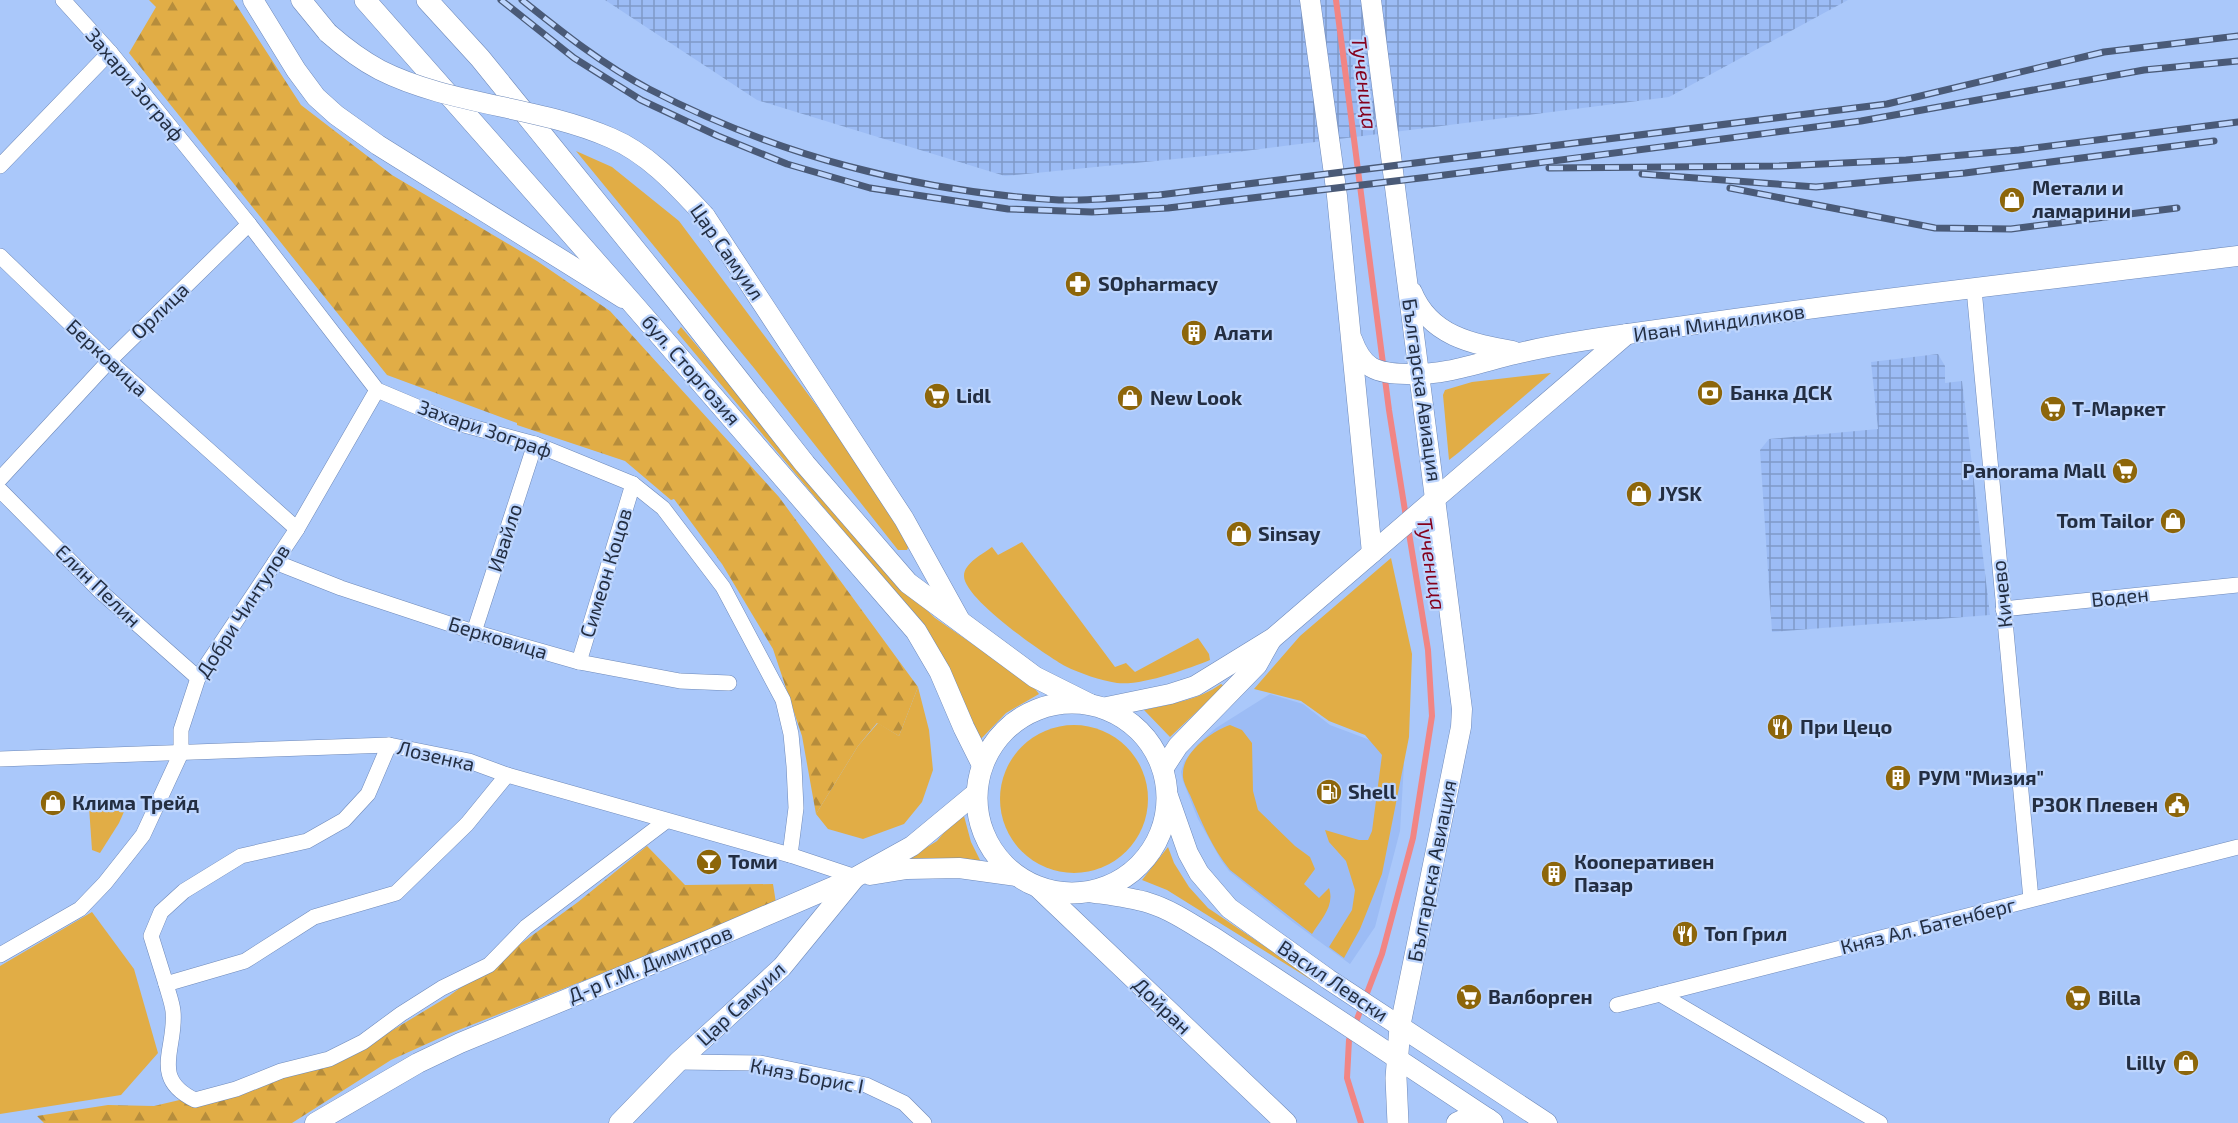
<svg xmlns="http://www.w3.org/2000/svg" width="2238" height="1123" viewBox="0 0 2238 1123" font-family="'Exo 2',sans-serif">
<defs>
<pattern id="industrial-grid" width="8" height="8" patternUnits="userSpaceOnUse" patternTransform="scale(1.5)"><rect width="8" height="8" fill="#9cbcf5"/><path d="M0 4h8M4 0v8" fill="none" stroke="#7f99c8"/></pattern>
<pattern id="forest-firs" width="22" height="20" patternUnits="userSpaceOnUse" patternTransform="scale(1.5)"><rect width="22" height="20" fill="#e1ad46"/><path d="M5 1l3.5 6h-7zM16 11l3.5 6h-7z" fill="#b68d3c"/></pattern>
</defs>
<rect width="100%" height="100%" fill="#aac8fa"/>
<polygon fill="#9cbcf5" points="1270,694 1303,704 1330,725 1378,743 1404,764 1400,831 1375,927 1350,964 1293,922 1229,871 1221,860 1198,819 1183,781 1181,772 1184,762 1198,744 1216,728"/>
<g fill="url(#industrial-grid)">
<polygon points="605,0 1848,0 1669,97 1205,156 1005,176 757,100"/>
<polygon points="1938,354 1945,366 1945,383 1962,381 1990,615 1772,632 1760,450 1769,439 1878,429 1871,362"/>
</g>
<g fill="#e1ad46">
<polygon points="576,151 612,167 679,221 819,409 910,543 907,550 898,550 754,368"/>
<polygon points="681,327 897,582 935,618 1033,686 1039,694 1006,713 977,743 866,558 677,332"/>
<polygon points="1551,373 1458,453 1449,460 1443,395 1445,390 1472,382"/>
<path d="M1022,542L1115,667L1126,663L1135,672L1198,638L1209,654L1210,660C1187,669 1142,686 1117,683C1100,680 1081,674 1065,666C1045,655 964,599 964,576C964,563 983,554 992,547L998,555Z"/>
<polygon points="1391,558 1412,654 1409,737 1382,874 1360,929 1344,958 1329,947 1352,910 1355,890 1346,861 1329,842 1325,830 1359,840 1368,840 1372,831 1382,755 1365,735 1329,721 1301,701 1254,689 1300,636"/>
<path d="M1221,684L1224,686L1170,737L1144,710C1170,704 1199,700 1221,684Z"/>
<polygon points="918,687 929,730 933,770 922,802 904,824 863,839 828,829 816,814 858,746 878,723 899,736"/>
<path d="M1230,725L1242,730L1252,743L1253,791L1258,810L1295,846L1310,857L1315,869L1304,884L1319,898L1329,888C1335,906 1321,919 1312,934L1230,870C1212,848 1201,821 1190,795C1187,789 1182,780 1183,773C1183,752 1212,731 1230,725Z"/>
<circle cx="1074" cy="799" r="74"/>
<polygon points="127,805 119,823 100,853 92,850 89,807"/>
<polygon points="961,812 964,816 971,842 984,868 904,864 908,859 937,841"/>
<polygon points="1168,847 1174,863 1189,887 1208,908 1350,1004 1167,890 1142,880"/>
<polygon points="92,912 134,969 158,1053 121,1095 0,1114 0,966"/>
</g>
<g fill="url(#forest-firs)">
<polygon points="149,0 233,0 301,105 392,175 537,261 610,311 779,497 918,687 899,736 877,723 858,746 816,814 802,736 773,649 722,564 674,499 671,500 625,461 517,425 517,423 387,375 129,53 156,7"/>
<polygon points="647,846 685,885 773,884 776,903 720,927 451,1033 391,1060 292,1123 44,1123 37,1116 108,1105 154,1106 302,1071 350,1056 449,996 578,902"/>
</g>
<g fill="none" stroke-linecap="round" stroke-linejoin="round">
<g stroke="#f18584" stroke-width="6">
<polyline points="1336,0 1389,410 1406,517"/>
<polyline points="1361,1123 1347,1078 1349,1040 1382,954 1413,838 1432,716 1428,650 1408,527"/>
</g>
<g stroke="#6e89b9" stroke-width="16">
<g id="minor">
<polyline points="63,0 110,52 249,224 377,390 453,422 535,444 633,484 663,508 723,587 783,700 791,734 794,766 796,808 790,855"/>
<polyline points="0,166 110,52"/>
<polyline points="0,256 109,361 297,529"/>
<polyline points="1974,289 2031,899"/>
<polyline points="0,479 109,361 249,224"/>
<polyline points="0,490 101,592 198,678"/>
<polyline points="275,562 341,588 474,632 579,662 680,681 729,683"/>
<polyline points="2003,609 2238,585"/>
<polyline points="474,632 535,444"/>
<polyline points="579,662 633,484"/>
<polyline points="0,759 389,745 469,761 507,775 790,855 856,877"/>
<path d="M507,775L467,824L396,893L314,917L245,961L166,984C168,992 172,1002 173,1011C177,1048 149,1078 195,1100L236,1089L281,1071L329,1059L363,1042L401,1014L442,988L489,965L526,927L666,821"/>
<polyline points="0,955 80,909 105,883 143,835 181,753 181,730 198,678 297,529 377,390"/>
<polyline points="166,984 151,936 161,912 184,891 241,856 307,841 344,820 368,794 389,745"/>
<polyline points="1660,994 1880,1123"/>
<polyline points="1617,1005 2238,847"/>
<polyline points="678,1062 760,1063 866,1085 904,1103 924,1123"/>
</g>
</g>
<g stroke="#6e89b9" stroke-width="21">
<g id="tertiary">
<polyline points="253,0 296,70 316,97 336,115 378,145 623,298"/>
<polyline points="301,0 328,33"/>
<polyline points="1310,0 1337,196 1372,553"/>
<polyline points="1371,0 1462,709 1461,727 1400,1027"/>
<polyline points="705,216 904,519 961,622"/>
<path d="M1412,292C1430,336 1472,344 1513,351"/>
<path d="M1352,339C1363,369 1375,373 1407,374C1443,376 1481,362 1515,354C1552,345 1591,339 1628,334C1831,304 2035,281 2238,256"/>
<polyline points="1102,708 1170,694 1195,686 1273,638 1627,334"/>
<polyline points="1163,769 1178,746 1257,665 1271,640"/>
<polyline points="1168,796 1188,853 1199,873 1229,908 1328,979 1547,1123"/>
<polyline points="870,875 907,869 959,868 1017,876"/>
<path d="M1089,892C1109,895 1129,897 1149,903C1172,910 1193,925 1215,938L1493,1122"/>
<polyline points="315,1123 418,1063 460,1043 686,950 856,877 912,846 976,793"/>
<polyline points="619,1123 678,1062 782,967 854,879"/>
</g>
</g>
<g stroke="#6e89b9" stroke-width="22">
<g id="secondary">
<polyline points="365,0 633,304 916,631 940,672 964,728 982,764"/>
<polyline points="427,0 480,58 676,300 805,464 908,583 1035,677 1089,704"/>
<circle cx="1072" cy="798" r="95"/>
<polyline points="1039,888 1286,1123"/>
<polyline points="1398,1123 1396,1078 1400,1027"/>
<path d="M1457,1123C1468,1117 1475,1115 1488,1119"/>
</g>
</g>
<use href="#minor" stroke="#fff" stroke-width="15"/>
<use href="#tertiary" stroke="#fff" stroke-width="20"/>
<use href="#secondary" stroke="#fff" stroke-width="21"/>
<g stroke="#4a5a77" stroke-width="7">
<g id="rail">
<polyline points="501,0 574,58 641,100 718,136 787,164 870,188 1008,209 1092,212 1168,208 1429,177 1861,121 2144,70 2238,61"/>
<path d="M522,0C562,32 603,65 649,89C776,155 916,192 1059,200C1092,201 1126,197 1159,195L1887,104L2104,52L2238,36"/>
<polyline points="1549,168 1780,166 1906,160 2019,150 2238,122"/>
<polyline points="1642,174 1816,187 1965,173 2214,141"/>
<polyline points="1730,188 1935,228 2011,229 2177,208"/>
</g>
</g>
<use href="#rail" stroke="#bdd5fd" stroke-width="4.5" stroke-dasharray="14" stroke-linecap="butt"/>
<g stroke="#6e89b9" stroke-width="21" stroke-linecap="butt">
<path id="tertiary-bridge" d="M328,33C344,47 361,60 380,70C449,105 538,106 611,138C649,154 678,187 705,216"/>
</g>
<use href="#tertiary-bridge" stroke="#fff" stroke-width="20"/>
</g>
<defs>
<g id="shop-disc" transform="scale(1.35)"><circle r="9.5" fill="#8d660a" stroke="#bdd5fd"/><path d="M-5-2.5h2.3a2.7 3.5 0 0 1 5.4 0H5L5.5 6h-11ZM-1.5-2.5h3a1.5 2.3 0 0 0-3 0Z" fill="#fff"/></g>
<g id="pharmacy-disc" transform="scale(1.35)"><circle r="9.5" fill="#8d660a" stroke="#bdd5fd"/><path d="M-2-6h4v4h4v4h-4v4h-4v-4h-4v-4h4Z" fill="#fff"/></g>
<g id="building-disc" transform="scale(1.35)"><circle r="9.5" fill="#8d660a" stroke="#bdd5fd"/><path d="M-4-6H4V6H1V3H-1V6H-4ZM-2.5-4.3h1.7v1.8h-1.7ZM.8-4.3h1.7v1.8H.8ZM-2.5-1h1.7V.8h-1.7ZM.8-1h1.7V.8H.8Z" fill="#fff"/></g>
<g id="bank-disc" transform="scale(1.35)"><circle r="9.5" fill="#8d660a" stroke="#bdd5fd"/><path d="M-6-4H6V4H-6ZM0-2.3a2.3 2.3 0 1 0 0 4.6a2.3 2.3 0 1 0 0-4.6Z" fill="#fff"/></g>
<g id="supermarket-disc" transform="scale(1.35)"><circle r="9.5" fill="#8d660a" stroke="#bdd5fd"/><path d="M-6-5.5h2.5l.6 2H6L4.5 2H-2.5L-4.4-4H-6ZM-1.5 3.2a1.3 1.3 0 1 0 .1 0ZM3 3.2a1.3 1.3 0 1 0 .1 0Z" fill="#fff"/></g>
<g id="restaurant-disc" transform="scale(1.35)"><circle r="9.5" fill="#8d660a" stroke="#bdd5fd"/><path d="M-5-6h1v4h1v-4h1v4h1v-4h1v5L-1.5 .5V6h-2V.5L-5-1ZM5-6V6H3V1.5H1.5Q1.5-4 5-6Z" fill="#fff"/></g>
<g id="fuel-disc" transform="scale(1.35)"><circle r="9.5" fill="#8d660a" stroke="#bdd5fd"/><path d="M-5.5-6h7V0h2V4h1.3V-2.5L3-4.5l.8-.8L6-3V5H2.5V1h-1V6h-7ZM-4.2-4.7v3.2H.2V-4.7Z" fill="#fff"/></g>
<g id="civic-disc" transform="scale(1.35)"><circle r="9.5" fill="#8d660a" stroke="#bdd5fd"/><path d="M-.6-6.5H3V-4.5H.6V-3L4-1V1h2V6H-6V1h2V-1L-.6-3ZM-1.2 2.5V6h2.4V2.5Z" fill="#fff"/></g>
<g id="bar-disc" transform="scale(1.35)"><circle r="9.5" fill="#8d660a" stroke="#bdd5fd"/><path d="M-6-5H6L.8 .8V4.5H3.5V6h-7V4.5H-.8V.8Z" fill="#fff"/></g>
</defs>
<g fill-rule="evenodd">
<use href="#shop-disc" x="2012" y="200"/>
<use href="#pharmacy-disc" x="1078" y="284"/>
<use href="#building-disc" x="1194" y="333"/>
<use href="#bank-disc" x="1710" y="393"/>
<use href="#supermarket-disc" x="937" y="396"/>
<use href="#shop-disc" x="1130" y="398"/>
<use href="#supermarket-disc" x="2053" y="409"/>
<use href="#supermarket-disc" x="2125" y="471"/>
<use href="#shop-disc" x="1639" y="494"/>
<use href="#shop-disc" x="2173" y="521"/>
<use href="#shop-disc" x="1239" y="534"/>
<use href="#restaurant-disc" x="1780" y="727"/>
<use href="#building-disc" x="1898" y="778"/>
<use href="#fuel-disc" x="1329" y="792"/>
<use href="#shop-disc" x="53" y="803"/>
<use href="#civic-disc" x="2177" y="805"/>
<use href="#bar-disc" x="709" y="862"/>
<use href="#building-disc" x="1554" y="874"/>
<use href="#restaurant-disc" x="1685" y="934"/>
<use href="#supermarket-disc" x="1469" y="997"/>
<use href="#supermarket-disc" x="2078" y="998"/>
<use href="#shop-disc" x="2186" y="1063"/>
</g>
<g text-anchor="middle" stroke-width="4.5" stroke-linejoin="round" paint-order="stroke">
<g font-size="20" fill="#232e42" stroke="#bdd5fd">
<text transform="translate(135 85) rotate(50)" y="7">Захари Зограф</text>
<text transform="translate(727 252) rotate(55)" y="7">Цар Самуил</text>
<text transform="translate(160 311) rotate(-44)" y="7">Орлица</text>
<text transform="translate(1719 323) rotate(-8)" y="7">Иван Миндиликов</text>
<text transform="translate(107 358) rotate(43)" y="7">Берковица</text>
<text transform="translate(691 370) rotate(49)" y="7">бул. Сторгозия</text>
<text transform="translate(1422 390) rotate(82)" y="7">Българска Авиация</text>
<text transform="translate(485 429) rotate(19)" y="7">Захари Зограф</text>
<text transform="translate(505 538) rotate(-72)" y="7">Ивайло</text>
<text transform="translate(606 573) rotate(-73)" y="7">Симеон Коцов</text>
<text transform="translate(98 586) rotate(44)" y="7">Елин Пелин</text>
<text transform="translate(2002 594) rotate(-96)" y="7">Кичево</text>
<text transform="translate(2120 597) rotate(-6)" y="7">Воден</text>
<text transform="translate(243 611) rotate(-57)" y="7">Добри Чинтулов</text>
<text transform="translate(498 638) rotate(17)" y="7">Берковица</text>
<text transform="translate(436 756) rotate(13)" y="7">Лозенка</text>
<text transform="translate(1432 871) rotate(-79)" y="7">Българска Авиация</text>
<text transform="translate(1928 926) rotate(-14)" y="7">Княз Ал. Батенберг</text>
<text transform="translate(650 964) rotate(-22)" y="7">Д-р Г.М. Димитров</text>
<text transform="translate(1333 981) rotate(34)" y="7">Васил Левски</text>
<text transform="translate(741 1004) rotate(-43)" y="7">Цар Самуил</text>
<text transform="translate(1162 1006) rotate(44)" y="7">Дойран</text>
<text transform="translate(807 1076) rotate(11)" y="7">Княз Борис I</text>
</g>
<g font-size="20" font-weight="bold" fill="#232e42" stroke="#bdd5fd" text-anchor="start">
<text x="2032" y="195">Метали и<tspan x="2032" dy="23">ламарини</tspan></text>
<text x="1098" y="291">SOpharmacy</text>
<text x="1214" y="340">Алати</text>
<text x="1730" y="400">Банка ДСК</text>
<text x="956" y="403">Lidl</text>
<text x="1150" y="405">New Look</text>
<text x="2072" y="416">Т-Маркет</text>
<text x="2106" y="478" text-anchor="end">Panorama Mall</text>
<text x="1658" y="501">JYSK</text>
<text x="2154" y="528" text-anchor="end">Tom Tailor</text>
<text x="1258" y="541">Sinsay</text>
<text x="1800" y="734">При Цецо</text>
<text x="1918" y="785">РУМ "Мизия"</text>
<text x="1348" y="799">Shell</text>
<text x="72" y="810">Клима Трейд</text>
<text x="2158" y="812" text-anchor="end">РЗОК Плевен</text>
<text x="728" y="869">Томи</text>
<text x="1574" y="869">Кооперативен<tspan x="1574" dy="23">Пазар</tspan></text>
<text x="1704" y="941">Топ Грил</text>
<text x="1488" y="1004">Валборген</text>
<text x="2098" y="1005">Billa</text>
<text x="2166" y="1070" text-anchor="end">Lilly</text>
</g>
<g font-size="21" font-style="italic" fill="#85001c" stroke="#bdd5fd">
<text transform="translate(1364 83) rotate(83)" y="7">Тученица</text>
<text transform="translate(1431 564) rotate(81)" y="7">Тученица</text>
</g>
</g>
</svg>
